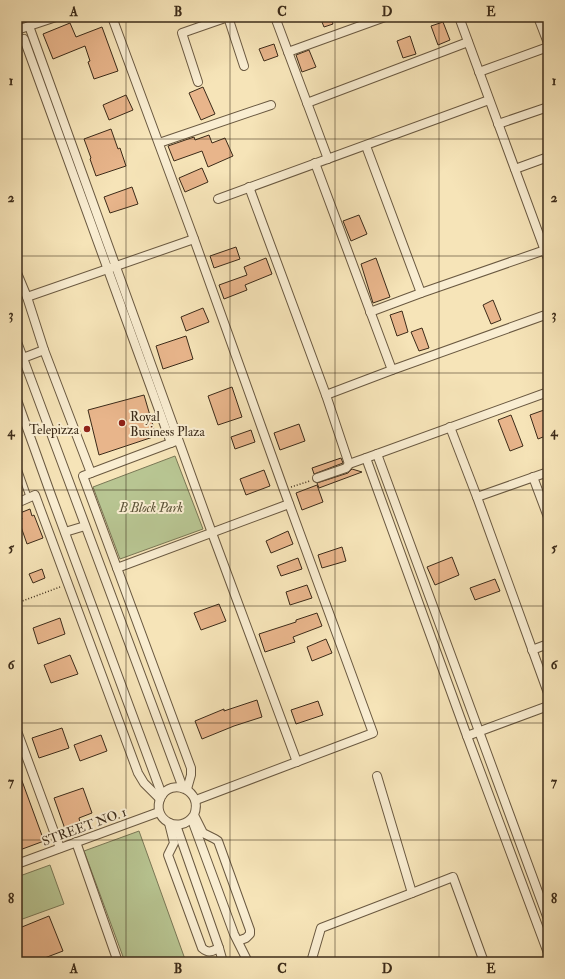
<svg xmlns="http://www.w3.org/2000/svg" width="565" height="979" viewBox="0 0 565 979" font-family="'IM FELL Double Pica',serif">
<rect width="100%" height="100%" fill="#f6e4b8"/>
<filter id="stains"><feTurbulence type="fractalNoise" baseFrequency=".005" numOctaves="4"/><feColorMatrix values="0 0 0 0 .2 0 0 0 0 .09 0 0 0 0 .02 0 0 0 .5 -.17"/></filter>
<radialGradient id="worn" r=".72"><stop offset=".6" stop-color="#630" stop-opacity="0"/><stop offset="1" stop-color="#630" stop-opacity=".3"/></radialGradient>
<g fill="#b8c592" stroke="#7a7856">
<polygon points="175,456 203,529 120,559 93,487"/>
<polygon points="139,831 186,962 125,962 84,851"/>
<polygon points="50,865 64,904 17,921 17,877"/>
</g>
<g fill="#e8b58b" stroke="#3c2b19">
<polygon points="17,17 38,17 17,24"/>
<polygon points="320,17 330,17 333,24 324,27"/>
<polygon points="443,22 450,40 438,45 431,26"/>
<polygon points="70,23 76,37 102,27 118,71 94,79 88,62 90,61 85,46 53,59 43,34"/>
<polygon points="410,36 416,54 403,58 397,41"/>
<polygon points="274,44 278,56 264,61 259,49"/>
<polygon points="309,50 316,67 302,72 296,55"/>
<polygon points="203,87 215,114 201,120 189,93"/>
<polygon points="126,95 133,110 109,120 103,105"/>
<polygon points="111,129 118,149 120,148 126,166 96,176 90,159 91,158 84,139"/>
<polygon points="209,135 212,143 225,138 233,156 208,167 202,151 174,161 168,146 194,137 195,140"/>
<polygon points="202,168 208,182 185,192 179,178"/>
<polygon points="132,187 138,204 110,213 104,197"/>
<polygon points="359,215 367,234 351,241 343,221"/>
<polygon points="236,247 240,259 214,268 210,256"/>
<polygon points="266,258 272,274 245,285 247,290 224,299 219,285 247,275 244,267"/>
<polygon points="376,258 390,297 373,303 361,264"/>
<polygon points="493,300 501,320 491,324 483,305"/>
<polygon points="203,308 209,322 186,331 181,317"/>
<polygon points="402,311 408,332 397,336 390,315"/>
<polygon points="422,328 429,348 419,351 411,332"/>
<polygon points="186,336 193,359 163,369 156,346"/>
<polygon points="232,387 242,417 218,425 208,396"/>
<polygon points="144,395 156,436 99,455 88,410"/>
<polygon points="544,410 548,420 548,435 538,439 530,415"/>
<polygon points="511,415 523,446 510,451 498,420"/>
<polygon points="299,424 305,441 280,450 274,433"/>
<polygon points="251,430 255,442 235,449 231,437"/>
<polygon points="341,458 343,463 314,474 312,468"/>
<polygon points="352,469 362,472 319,488 317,483 348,473"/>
<polygon points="264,470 270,486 246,495 240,479"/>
<polygon points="317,485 323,502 302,510 296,493"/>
<polygon points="30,509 32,516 34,515 43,538 27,544 19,521 22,519 20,513"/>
<polygon points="288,531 293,544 271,553 266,541"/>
<polygon points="342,547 346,561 322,568 318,555"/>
<polygon points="452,557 459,575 435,585 427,567"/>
<polygon points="298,558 302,569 281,576 277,566"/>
<polygon points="42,569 45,578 33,583 29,574"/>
<polygon points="495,579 500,591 475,600 470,588"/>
<polygon points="307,585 312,598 290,605 286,592"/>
<polygon points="219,604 226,621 201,630 194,613"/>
<polygon points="317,613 322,626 293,637 295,642 265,652 259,634 296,622 296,620"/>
<polygon points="60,618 65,634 38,644 33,628"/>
<polygon points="326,639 332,653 312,661 307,647"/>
<polygon points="70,655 78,674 51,683 44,665"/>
<polygon points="257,700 262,717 234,726 202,739 195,721 224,709 224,711"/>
<polygon points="318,701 323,715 296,724 291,710"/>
<polygon points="62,728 69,748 39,758 32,738"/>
<polygon points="101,735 107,751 80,761 74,745"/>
<polygon points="17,770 18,770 44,841 17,851"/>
<polygon points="83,788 92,813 79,818 80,823 65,829 54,798"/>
<polygon points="49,916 63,951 34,962 17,962 17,929"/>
</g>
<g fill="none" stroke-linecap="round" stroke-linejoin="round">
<g stroke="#6a5941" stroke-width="6">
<polyline id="lane" points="17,464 29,498"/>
</g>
<g stroke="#6a5941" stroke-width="10">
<g id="street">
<polyline points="112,17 194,239 284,490 373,733 196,800"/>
<polyline points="275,17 328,159"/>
<polyline points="459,17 548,259"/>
<polyline points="538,17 548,43"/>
<polyline points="29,26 212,533 297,762"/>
<polyline points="17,30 56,17"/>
<polyline points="17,42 24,39 171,443"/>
<polyline points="288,52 385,17"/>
<polyline points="479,72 548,47"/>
<polyline points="198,82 182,33 228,17 244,66"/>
<polyline points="307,103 468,42"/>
<polyline points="498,124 548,107"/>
<polyline points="159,143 271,105"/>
<polyline points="366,146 421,293 545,250"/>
<polyline points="315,163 392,370 548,314"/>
<polyline points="515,169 548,157"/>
<polyline points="249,187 326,395 349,464 366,458"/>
<polyline points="218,199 489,100"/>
<polyline points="17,273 27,297 44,350 91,473 83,476 191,768 191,775 187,789"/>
<polyline points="27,297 194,239"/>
<polyline points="370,312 421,293"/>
<polyline points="17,342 183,788"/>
<polyline points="23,358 44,350"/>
<polyline points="548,392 366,458 467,736 548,953"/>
<polyline points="326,395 392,370"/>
<polyline points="17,400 51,495 162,795"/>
<polyline points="450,427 477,497"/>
<polyline points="377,454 548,919"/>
<polyline points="548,472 477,497 548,693"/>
<polyline points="91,473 176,441"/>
<polyline points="533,477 548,517"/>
<polyline points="317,478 346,468 349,464"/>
<polyline points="17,503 35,495 138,773 144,783 160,799"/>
<polyline points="65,532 85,526"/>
<polyline points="117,568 289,504"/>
<polyline points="532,650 548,644"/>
<polyline points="17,731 60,848"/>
<polyline points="467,736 548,706"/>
<path d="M194,815C180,836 150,819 161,797C171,777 204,790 194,815L203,833L215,839L218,841L250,930V934L246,938L238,941"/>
<polyline points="192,820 234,934 248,962"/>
<path d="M169,823L174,843L168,855L202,948C209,954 212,951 219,948"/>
<polyline points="176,825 219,948 223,962"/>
<polyline points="76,842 118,962"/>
<polyline points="17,864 159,812"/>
<polyline points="412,893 453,877 484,962"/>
<polyline points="311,962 321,928 412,893 377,776"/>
</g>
</g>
<g stroke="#3c2b19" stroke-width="1.5" stroke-dasharray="1 2" stroke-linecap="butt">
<polyline points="291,487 310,481"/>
<polyline points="17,603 60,587"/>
</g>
<use href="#lane" stroke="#f9edd1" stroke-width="4"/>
<use href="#street" stroke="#f9edd1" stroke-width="8"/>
</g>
<path fill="none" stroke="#3c2b19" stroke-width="1" stroke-opacity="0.55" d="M126,17V962M230,17V962M335,17V962M439,17V962M17,139H548M17,256H548M17,373H548M17,490H548M17,606H548M17,723H548M17,840H548"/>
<g fill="#8f2418" stroke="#f9edd1" stroke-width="1.5">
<circle cx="122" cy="423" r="4"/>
<circle cx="87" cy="429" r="4"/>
</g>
<g text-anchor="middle" stroke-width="4" stroke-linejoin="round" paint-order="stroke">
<g font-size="13" fill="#3c2b19" stroke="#f9edd1" text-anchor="start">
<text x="130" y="421">Royal<tspan x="130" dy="15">Business Plaza</tspan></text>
<text x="79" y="434" text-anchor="end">Telepizza</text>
</g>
<g font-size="13" font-style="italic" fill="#5b5237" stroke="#f9edd1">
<text x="151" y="512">B Block Park</text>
</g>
<g font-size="13" fill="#3c2b19" stroke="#f9edd1">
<text transform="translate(84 826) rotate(-20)" y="5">STREET NO. 1</text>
</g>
</g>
<rect width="565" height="979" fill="none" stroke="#f6e4b8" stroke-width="44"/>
<rect x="22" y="22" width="521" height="935" fill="none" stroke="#3c2b19" stroke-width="1.5"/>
<g font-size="13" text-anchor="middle" font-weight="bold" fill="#3c2b19">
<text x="74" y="16">A</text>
<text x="178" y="16">B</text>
<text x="282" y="16">C</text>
<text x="387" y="16">D</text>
<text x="491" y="16">E</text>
<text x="11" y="85">1</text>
<text x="554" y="85">1</text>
<text x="11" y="202">2</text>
<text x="554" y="202">2</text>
<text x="11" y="319">3</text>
<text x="554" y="319">3</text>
<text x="11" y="436">4</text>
<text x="554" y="436">4</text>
<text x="11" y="552">5</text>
<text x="554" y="552">5</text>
<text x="11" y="669">6</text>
<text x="554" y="669">6</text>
<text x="11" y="786">7</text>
<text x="554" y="786">7</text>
<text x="11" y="903">8</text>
<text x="554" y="903">8</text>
<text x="74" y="973">A</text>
<text x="178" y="973">B</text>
<text x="282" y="973">C</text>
<text x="387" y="973">D</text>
<text x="491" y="973">E</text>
</g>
<rect width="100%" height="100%" filter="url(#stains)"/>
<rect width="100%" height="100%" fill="url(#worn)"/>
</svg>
